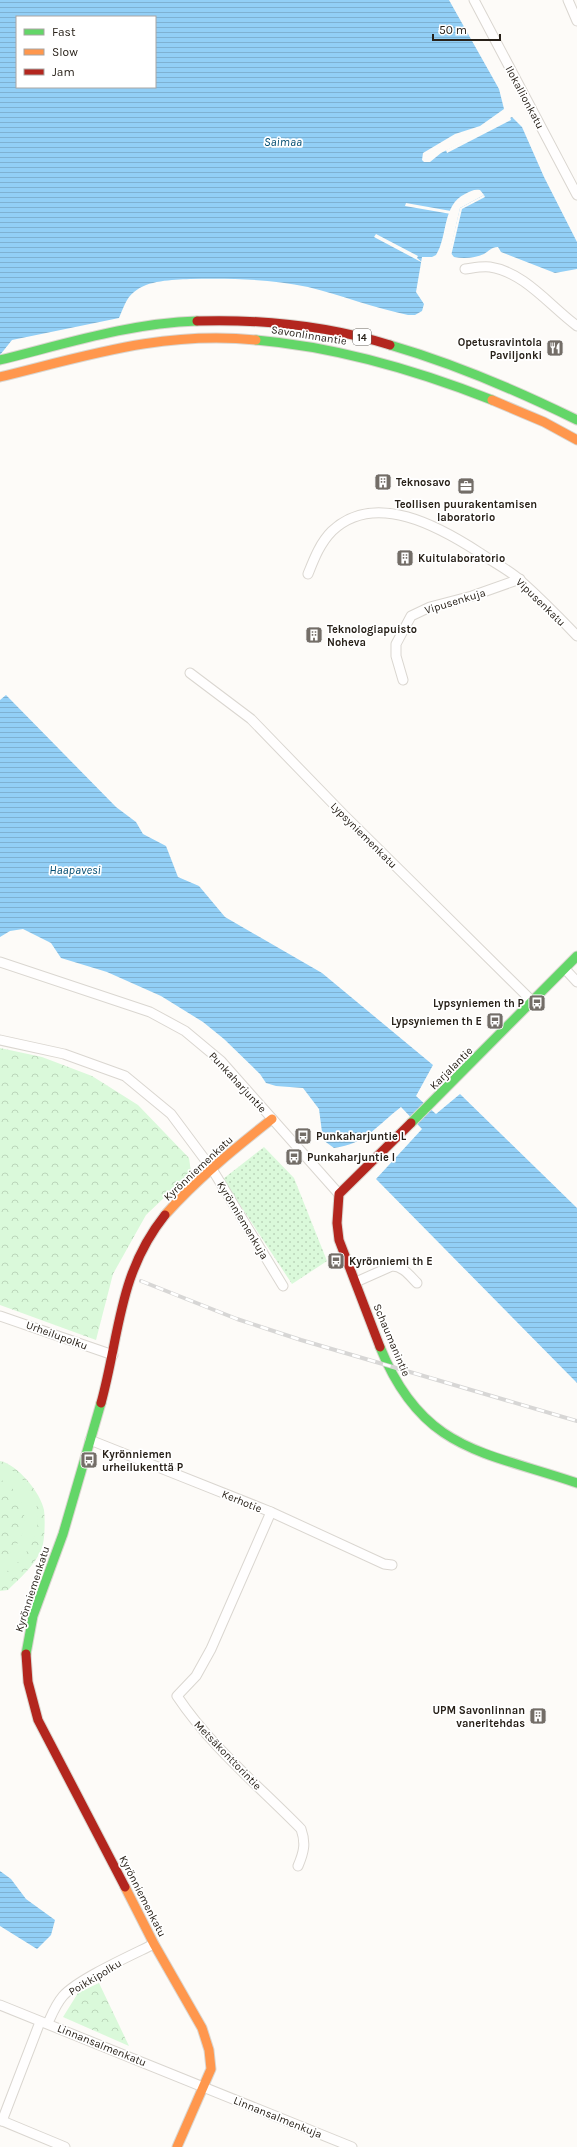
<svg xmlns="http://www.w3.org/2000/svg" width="577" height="2147" viewBox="0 0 577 2147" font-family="Karla,sans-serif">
<defs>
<pattern id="grass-dots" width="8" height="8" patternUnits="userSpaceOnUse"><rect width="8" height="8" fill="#daf9da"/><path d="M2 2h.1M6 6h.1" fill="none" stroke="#bbd5ba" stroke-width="1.8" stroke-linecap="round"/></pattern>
<pattern id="forest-crowns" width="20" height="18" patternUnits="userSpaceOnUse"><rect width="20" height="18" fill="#daf9da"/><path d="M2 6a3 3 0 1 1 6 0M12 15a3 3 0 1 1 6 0" fill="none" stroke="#bbd5ba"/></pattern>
<pattern id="water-rules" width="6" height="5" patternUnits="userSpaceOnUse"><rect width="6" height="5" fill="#92cff6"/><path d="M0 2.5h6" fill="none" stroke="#7eb1d2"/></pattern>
</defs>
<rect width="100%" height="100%" fill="#fdfbf8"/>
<polygon fill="url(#grass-dots)" points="264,1147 294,1178 327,1261 292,1284 223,1179"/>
<g fill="url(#forest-crowns)">
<polygon points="0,1048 42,1057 92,1076 138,1105 189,1158 191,1172 146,1215 113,1274 96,1340 0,1305"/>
<path d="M0,1461C17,1464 41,1493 44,1510C45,1518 45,1535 43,1544C38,1563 21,1577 8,1590L0,1591Z"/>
<polygon points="99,1983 129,2046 63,2017 78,1993"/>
</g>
<path fill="#daf9da" d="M0,1463C53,1491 48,1547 0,1576V1562C31,1541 34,1498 0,1479Z"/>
<g fill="url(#water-rules)" fill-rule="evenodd">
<path d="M0,0H449L499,89L504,109L480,126L455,134L423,153L422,160L424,162H430L441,153L512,117L522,127L544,177L577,242V269L555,273L501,252L498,247C491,247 489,251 484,254C475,258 464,259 454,257L450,252L460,208L484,195L480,190C474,189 471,191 465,194C442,205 448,236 436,255L432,257H422L416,292L424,304L422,311L415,315H408C374,308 341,295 308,287C268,279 230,278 190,279C172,280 148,280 134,292C126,298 123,309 119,318L12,340L0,355ZM17,17H155V87H17Z"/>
<path d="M6,695L116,807L136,822L143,834L166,846L178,877L199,886L225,917L322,973L433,1065L416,1096L436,1114L460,1094L577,1208V1383L376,1179L422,1129L401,1107C377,1125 366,1144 334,1148L323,1140L319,1109L303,1088L276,1086L266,1083L260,1074L224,1039L203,1022L161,996L107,972L61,958L51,943L23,929L10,931L0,937V700Z"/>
<polygon points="0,1871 11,1879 26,1899 55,1920 51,1935 37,1949 0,1926"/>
</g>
<g fill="#fdfbf8">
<polygon points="510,117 511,120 447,153 446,150"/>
<polygon points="484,195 485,197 462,209 451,256 449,254 460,208"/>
<polygon points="406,203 451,211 451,214 405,206"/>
<polygon points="376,234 418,256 417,258 423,263 374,237"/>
</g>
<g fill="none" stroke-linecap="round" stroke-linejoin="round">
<g stroke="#dad6d0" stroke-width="11">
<g id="street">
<polyline points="474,0 577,195"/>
<polyline points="568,0 577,21"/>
<path d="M465,269C473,268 482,266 490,267C524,272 550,306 577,326"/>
<path d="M308,574C314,559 320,543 332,531C375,490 440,527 480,553C493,562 509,570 520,580C540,598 559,617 577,636"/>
<polyline points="190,673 251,719 344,815 533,1002"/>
<polyline points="403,680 396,656 396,644 411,616 430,607 472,596 520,579"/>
<polyline points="0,962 150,1012 185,1031 221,1061 339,1194"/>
<polyline points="565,969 577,982"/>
<polyline points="0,1040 64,1054 125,1076 171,1114 212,1169 283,1286"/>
<path d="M356,1282L392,1266C403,1266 410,1276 417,1283"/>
<polyline points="0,1316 113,1355"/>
<polyline points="90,1440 271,1512 384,1564 392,1565"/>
<path d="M271,1512L211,1649L196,1676L177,1696C211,1747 259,1786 301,1829C306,1843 304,1852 298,1866"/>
<polyline points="0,2005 352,2147"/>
<path d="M48,2023C52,2014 56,2004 63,1996C78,1979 132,1955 154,1944"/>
<polyline points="0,2120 65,2147"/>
<polyline points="2,2121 40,2022"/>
</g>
</g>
<g stroke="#dad6d0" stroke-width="11">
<g id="fast">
<path d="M256,340C338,347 416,370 492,400"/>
<path d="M390,345C455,364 516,390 577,420"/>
<path d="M0,360C65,344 130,323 197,321"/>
<polyline points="411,1123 577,956"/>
<path d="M380,1347C422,1451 483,1451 577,1483"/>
<polyline points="26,1654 33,1616 63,1534 101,1403"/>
</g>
</g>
<g stroke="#dad6d0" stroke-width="11">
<g id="slow">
<path d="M0,377C90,355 162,331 256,340"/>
<polyline points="492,400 544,422 577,440"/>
<path d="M165,1215C197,1179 234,1149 272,1119"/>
<polyline points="125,1887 154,1944 202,2028 209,2050 211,2069 177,2147"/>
</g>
</g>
<g stroke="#dad6d0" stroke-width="11">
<g id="jam">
<path d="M197,321C261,319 328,326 390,345"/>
<polyline points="380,1347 339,1240 337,1223 339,1194 411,1123"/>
<path d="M101,1403C120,1334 118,1274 165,1215"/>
<polyline points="26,1654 28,1682 38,1720 125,1887"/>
</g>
</g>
<use href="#street" stroke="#fffefe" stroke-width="9"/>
<use href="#fast" stroke="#63d668" stroke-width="9"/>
<use href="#slow" stroke="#ff974d" stroke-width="9"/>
<use href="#jam" stroke="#b3261e" stroke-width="9"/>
<g stroke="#d7d6d5" stroke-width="4">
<polyline id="rail" points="141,1281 237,1319 301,1340 577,1421"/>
</g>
<use href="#rail" stroke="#fff" stroke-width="2.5" stroke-dasharray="8" stroke-linecap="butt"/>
</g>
<defs>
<g id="restaurant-square" transform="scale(0.9)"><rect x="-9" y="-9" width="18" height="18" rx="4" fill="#736d67" stroke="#fff"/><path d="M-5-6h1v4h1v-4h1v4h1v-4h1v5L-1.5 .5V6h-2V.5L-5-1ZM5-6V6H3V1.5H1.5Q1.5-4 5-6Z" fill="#fff"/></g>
<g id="building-square" transform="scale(0.9)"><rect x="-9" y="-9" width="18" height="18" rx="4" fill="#736d67" stroke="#fff"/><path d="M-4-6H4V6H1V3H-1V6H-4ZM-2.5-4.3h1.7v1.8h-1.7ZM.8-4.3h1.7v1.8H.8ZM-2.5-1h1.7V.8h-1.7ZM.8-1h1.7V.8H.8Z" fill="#fff"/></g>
<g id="office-square" transform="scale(0.9)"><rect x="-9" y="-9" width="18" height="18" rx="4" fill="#736d67" stroke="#fff"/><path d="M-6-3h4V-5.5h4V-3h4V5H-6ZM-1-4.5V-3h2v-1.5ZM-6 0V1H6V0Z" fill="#fff"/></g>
<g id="bus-square" transform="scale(0.9)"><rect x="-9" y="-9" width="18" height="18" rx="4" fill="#736d67" stroke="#fff"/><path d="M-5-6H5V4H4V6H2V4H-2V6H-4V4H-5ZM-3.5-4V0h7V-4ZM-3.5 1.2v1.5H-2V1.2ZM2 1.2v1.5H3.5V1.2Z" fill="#fff"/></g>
</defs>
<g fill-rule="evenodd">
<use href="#restaurant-square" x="555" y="348"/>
<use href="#building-square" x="383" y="482"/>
<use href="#office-square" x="466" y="486"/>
<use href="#building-square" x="405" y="558"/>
<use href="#building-square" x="314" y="635"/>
<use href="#bus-square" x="537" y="1003"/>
<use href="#bus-square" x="495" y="1021"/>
<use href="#bus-square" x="303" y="1136"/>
<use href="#bus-square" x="294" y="1157"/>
<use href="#bus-square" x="336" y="1261"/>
<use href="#bus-square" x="89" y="1460"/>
<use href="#building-square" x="538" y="1716"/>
</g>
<g text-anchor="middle" stroke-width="3.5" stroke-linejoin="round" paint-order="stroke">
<rect fill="#fff" stroke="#68645e" stroke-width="1" x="353" y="329" width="18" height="16" rx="3"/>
<g font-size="10" font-weight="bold" fill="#282119">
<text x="362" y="341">14</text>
</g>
<g font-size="11" fill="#282119" stroke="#fff">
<text transform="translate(525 97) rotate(62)" y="4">Ilokallionkatu</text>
<text transform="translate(309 335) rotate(9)" y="4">Savonlinnantie</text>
<text transform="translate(455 601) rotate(-17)" y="4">Vipusenkuja</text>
<text transform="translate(541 602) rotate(44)" y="4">Vipusenkatu</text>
<text transform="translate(364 835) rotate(45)" y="4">Lypsyniemenkatu</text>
<text transform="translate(451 1068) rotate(-45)" y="4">Karjalantie</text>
<text transform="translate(238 1082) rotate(47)" y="4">Punkaharjuntie</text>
<text transform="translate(198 1168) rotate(-43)" y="4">Kyrönniemenkatu</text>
<text transform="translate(243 1220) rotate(59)" y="4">Kyrönniemenkuja</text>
<text transform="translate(57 1335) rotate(20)" y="4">Urheilupolku</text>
<text transform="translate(392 1340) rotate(67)" y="4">Schaumanintie</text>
<text transform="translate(242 1501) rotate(22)" y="4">Kerhotie</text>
<text transform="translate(32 1589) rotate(-72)" y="4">Kyrönniemenkatu</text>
<text transform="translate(228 1755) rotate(46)" y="4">Metsäkonttorintie</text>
<text transform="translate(143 1896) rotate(63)" y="4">Kyrönniemenkatu</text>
<text transform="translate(95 1977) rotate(-31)" y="4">Poikkipolku</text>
<text transform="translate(102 2045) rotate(22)" y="4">Linnansalmenkatu</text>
<text transform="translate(278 2117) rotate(22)" y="4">Linnansalmenkuja</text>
</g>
<g font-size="11" font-weight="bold" fill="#282119" stroke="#fff" text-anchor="start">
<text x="542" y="346" text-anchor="end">Opetusravintola<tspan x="542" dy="13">Paviljonki</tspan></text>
<text x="396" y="486">Teknosavo</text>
<text x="466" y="508" text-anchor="middle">Teollisen puurakentamisen<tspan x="466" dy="13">laboratorio</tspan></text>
<text x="418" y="562">Kuitulaboratorio</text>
<text x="327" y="633">Teknologiapuisto<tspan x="327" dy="13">Noheva</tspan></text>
<text x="524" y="1007" text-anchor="end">Lypsyniemen th P</text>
<text x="482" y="1025" text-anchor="end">Lypsyniemen th E</text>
<text x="316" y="1140">Punkaharjuntie L</text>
<text x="307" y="1161">Punkaharjuntie I</text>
<text x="349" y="1265">Kyrönniemi th E</text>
<text x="102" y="1458">Kyrönniemen<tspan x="102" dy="13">urheilukenttä P</tspan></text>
<text x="525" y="1714" text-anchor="end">UPM Savonlinnan<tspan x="525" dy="13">vaneritehdas</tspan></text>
</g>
<g font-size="12" font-style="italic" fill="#014c71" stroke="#fff">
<text x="283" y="146">Saimaa</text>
<text x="75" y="874">Haapavesi</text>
</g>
</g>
<rect x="16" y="16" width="140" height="72" fill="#ffffff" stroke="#a9a6a3"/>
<rect x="24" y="29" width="20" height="6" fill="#63d668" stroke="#a9a6a3"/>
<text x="52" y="36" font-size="12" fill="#282119">Fast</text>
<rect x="24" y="49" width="20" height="6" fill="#ff974d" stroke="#a9a6a3"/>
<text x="52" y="56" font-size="12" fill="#282119">Slow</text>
<rect x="24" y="69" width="20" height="6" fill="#b3261e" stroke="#a9a6a3"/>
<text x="52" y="76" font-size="12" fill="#282119">Jam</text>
<path d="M433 34v6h67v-6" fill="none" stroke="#282119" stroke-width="2"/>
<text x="439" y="34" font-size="12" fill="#282119" stroke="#ffffff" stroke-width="3" paint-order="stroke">50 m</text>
</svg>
